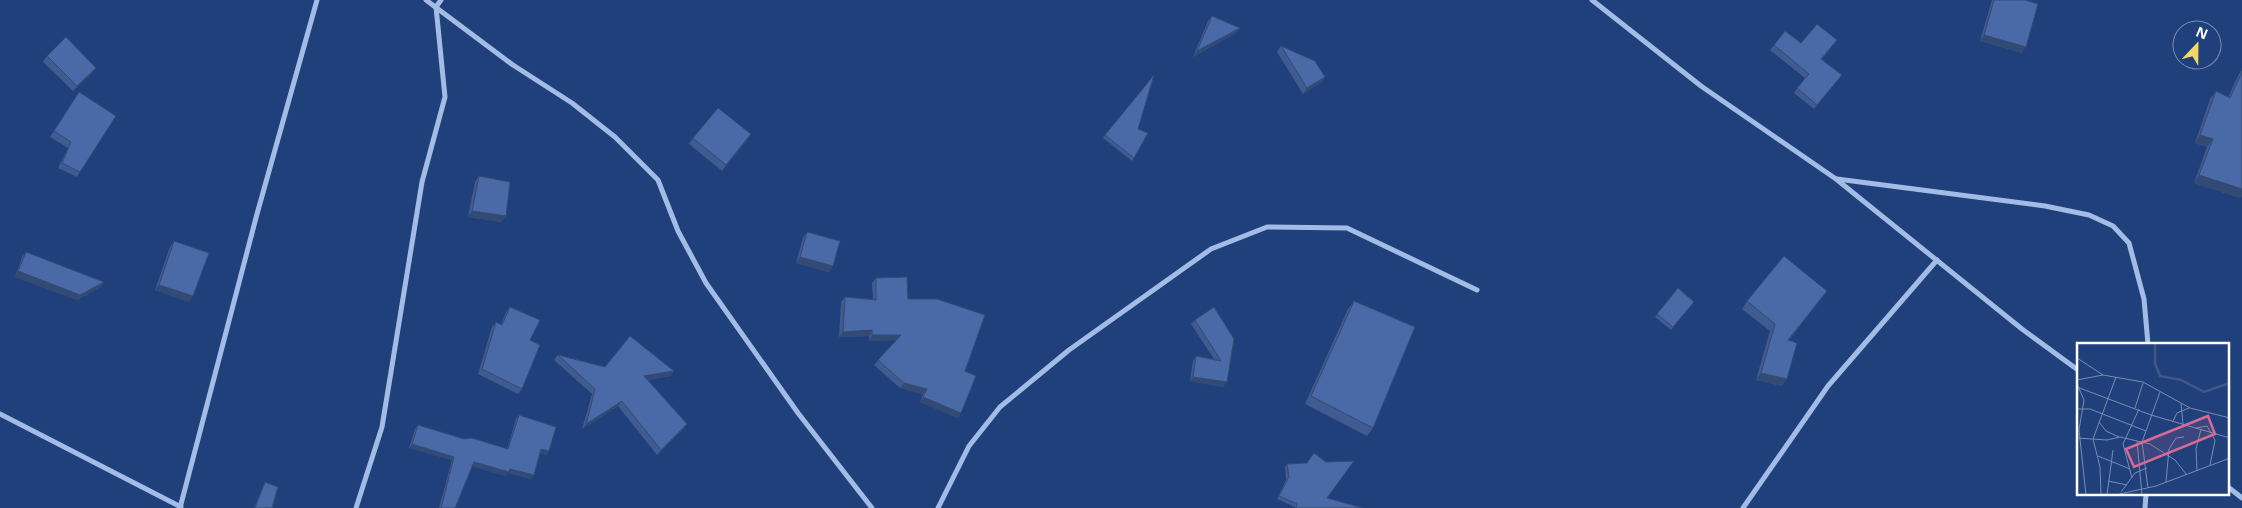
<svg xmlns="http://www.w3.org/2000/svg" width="2242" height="508" viewBox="0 0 2242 508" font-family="'Noto Sans',sans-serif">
<rect width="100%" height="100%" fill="#20407c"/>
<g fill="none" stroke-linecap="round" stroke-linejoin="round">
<g stroke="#a3bce6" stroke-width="5">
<polyline points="426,0 513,65 572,103 615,137 658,180 678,231 706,283 798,413 872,508"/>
<polyline points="1592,0 1701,86 1836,179 2022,329 2078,370"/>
<polyline points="1837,179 2045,206 2089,215 2113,226 2129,243 2144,299 2148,344"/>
<polyline points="0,414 181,507"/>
<polyline points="2228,487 2242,498"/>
<polyline points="180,508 257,214 317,0"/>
<polyline points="356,508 382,427 422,182 445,97 436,7 441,0"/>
<polyline points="938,508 969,446 1000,407 1069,350 1211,249 1267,227 1347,228 1477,290"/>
<polyline points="1743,508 1828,386 1937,260"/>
<polyline points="2145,508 2146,494"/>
</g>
</g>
<g fill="#3f5b8f">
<polygon points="1992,0 2025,0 2022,53 1980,41"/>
<polygon points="1212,16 1236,33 1193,57 1208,21"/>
<polygon points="1837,40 1822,59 1838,79 1814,109 1794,93 1805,78 1770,50 1774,45"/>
<polygon points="1281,46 1325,77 1321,83 1303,94 1277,52"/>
<polygon points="47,56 92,73 73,91 43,62"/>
<polygon points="2242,70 2242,196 2240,198 2194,183 2207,147 2195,143 2210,99 2216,91 2228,97 2239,74"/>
<polygon points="79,92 80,172 77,177 58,168 68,148 50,137"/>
<polygon points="1138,129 1134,158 1132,161 1103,138 1105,135"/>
<polygon points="693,138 747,140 722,171 689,144"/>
<polygon points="479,176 502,222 468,217 475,182"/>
<polygon points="807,232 829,272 796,263 803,238"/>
<polygon points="174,241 189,302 155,290 170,247"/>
<polygon points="26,252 101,287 77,300 15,277 22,257"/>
<polygon points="876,278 908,299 965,371 958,418 920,402 923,394 900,388 874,365 878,360 896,340 869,341 869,336 839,337 841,302 845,297 873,299 872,283"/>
<polygon points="1678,288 1694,302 1671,330 1655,317"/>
<polygon points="1827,291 1789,340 1782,386 1756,380 1770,331 1742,309 1747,301"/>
<polygon points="1354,301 1373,428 1367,436 1305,404 1348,309"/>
<polygon points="510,307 530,340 522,389 518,394 478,374 492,327 496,322 501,325 506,312"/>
<polygon points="1195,320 1234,339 1223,387 1190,381 1193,361 1196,356 1214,359 1191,324"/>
<polygon points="558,355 605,367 674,371 671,376 648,380 687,424 683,429 657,455 618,406 582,429 592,394 554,360"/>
<polygon points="519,415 546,455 539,453 534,475 531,479 508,473 506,476 472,466 455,508 439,508 452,460 409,448 415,429 418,425 464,439 507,449 516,419"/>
<polygon points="1287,464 1327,498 1363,508 1295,508 1295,507 1277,499 1286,480 1285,467"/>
<polygon points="265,482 272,508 254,508 263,486"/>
</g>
<g fill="#334a74">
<polygon points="1240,28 1236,33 1193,57 1197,51"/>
<polygon points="1984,35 2026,47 2022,53 1980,41"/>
<polygon points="96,68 92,73 73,91 77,86"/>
<polygon points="1325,77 1321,83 1303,94 1307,88"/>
<polygon points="751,134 747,140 722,171 726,165"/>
<polygon points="2200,135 2213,139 2207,147 2195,143"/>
<polygon points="2199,175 2242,189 2242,196 2240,198 2194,183"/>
<polygon points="472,211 506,216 502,222 468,217"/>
<polygon points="800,257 833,266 829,272 796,263"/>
<polygon points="18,271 104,282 101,287 77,300 15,277"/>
<polygon points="159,285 193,296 189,302 155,290"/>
<polygon points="1827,291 1822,298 1783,347 1788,340"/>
<polygon points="872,330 869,336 839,337 843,332"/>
<polygon points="872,335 901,335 898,340 869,341"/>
<polygon points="674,371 671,376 640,381 644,376"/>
<polygon points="1761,373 1787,379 1782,386 1756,380"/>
<polygon points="1193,377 1227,382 1223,387 1190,381"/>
<polygon points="904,383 927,389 923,394 900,388"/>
<polygon points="923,397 961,413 958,418 920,402"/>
<polygon points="622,401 618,406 582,429 586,424"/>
<polygon points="687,424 683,429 657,455 661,450"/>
<polygon points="412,444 454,457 452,460 409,448"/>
<polygon points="541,449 549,451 546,455 538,453"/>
<polygon points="474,462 510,469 534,475 531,479 508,473 506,476 471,466"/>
</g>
<g fill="#496aa6" stroke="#334a74">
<polygon points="1994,0 2025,0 2038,4 2026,47 1984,35"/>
<polygon points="1212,16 1240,28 1197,51"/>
<polygon points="1817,24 1837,40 1821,59 1842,75 1817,105 1797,88 1809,74 1774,45 1785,31 1801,43"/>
<polygon points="66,37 96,68 77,86 47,56"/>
<polygon points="1281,46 1315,61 1325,77 1307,88"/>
<polygon points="2242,72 2242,189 2199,175 2213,139 2200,135 2216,91 2230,98"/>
<polygon points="1154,75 1138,129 1148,133 1134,158 1105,135"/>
<polygon points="79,92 116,116 80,172 62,163 71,142 54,131"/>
<polygon points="718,108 751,134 726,165 693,138"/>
<polygon points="479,176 510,182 506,216 472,211"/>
<polygon points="807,232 840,241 833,266 800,257"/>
<polygon points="174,241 209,253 193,296 159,285"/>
<polygon points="26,252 104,282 80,295 18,271"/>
<polygon points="1784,256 1827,291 1788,340 1797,343 1787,379 1761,373 1775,324 1747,301"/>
<polygon points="907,277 908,299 937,299 985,315 965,371 976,376 961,413 923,397 927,389 904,383 878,360 901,335 872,335 872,330 843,332 845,297 876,300 876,278"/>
<polygon points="1678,288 1694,302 1673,327 1657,314"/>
<polygon points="1354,301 1415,327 1373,428 1311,396"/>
<polygon points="510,307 540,320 530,340 540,345 522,389 482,369 496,322 502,325"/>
<polygon points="1214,307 1234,339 1227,382 1193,377 1196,356 1221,361 1195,320"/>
<polygon points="630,336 674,371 644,376 687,424 661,450 622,401 586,424 595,389 558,355 605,367"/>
<polygon points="519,415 556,427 549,451 541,449 534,475 510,469 509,472 474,462 455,508 441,508 454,457 412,444 418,425 464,439 472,438 508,449"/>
<polygon points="1314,453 1326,462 1354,461 1327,498 1363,508 1296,508 1297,504 1279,496 1289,477 1287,464 1307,463"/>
<polygon points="265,482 278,487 272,508 255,508"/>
</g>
<g transform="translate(2077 343)">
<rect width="152" height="152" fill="#20407c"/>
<path fill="none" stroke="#415885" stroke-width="2.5" d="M78,0V20L83,33L104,37L127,49L153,40"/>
<path fill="none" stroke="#798cb0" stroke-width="1" d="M0,15L26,32L66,39L113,65L153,75M0,37L26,32M0,41L7,57L2,87L9,152M0,44L74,72L153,95M104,60L106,81M58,65L66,40M0,66H13L69,88M96,78L100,70L112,65M22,79L29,88L42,94M119,85L130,83L138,97L133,122M0,95L30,97L43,94L73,101L98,117L109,131M60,98L65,152M21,113L53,126M120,128L119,106L124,86M55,135L46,101L62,66M31,138L50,142M89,139L92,106L99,95L107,94M71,145L65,99L83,49M44,149L58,130L70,125M24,152L23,124L16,96L39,34M30,152L36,107M38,152L79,143L153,115"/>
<path fill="#d76994" fill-opacity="0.15" stroke="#d76994" stroke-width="2.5" d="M131,73L138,91L57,124L49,106Z"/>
<rect width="152" height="152" fill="none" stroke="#fff" stroke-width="2.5"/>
</g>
<g transform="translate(2197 45) rotate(22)"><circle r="24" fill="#20407c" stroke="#798cb0"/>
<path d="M0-4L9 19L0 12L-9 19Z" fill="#f3d764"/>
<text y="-8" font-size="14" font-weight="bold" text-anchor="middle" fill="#ffffff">N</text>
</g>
</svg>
